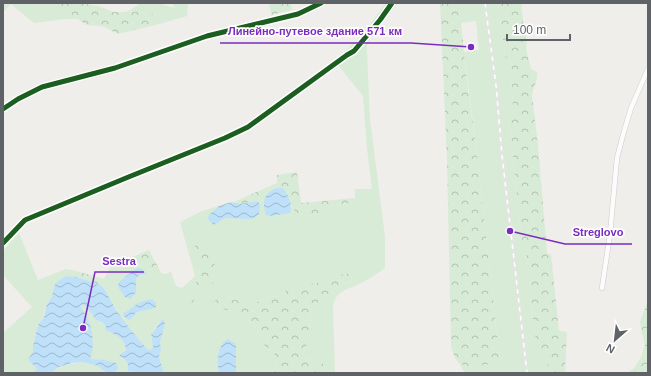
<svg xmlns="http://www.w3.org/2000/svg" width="651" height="376" viewBox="0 0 651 376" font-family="Helvetica,sans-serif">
<defs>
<pattern id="forest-crowns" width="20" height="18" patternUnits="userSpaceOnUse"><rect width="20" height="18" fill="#d8ebd6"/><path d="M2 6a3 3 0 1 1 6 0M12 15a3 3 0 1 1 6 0" fill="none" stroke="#b2c2b1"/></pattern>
<pattern id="water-waves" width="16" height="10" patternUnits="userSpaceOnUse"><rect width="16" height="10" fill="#bfe0f9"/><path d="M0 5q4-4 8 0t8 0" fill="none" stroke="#9eb9cd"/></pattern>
</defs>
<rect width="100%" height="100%" fill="#efeeea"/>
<g fill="#d8ebd6" fill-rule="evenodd">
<polygon points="3,3 54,3 52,5 54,10 73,15 78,19 65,19 34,23 11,4 4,11"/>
<polygon points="141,3 163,3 164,5 175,8 172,3 188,3 187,16 159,24 155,15 149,13 128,11 137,6"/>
<path d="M386,3H398L370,38L367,45V53L370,119L385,237V268C378,273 371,278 363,282C350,290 336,288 333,307L335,373H327L322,361L316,359L307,360L303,354L309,339V327L312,313L318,302L326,298L335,289L343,284L353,281L341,275L323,283H317L283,296L270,297L254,303L242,302L227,297L208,310L217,308L232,311L242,315L254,324L260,339L265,346L274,352L277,368L271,373H236V344L218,366L219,373H164L159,357L161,349L160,342L165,324L163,318L157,325L151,335L153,346L151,350L147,349L131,330L116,310L104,288V279L111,266L115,269L139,264L149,269L158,267L161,273L165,274L171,272L176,286L182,288L195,276L180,222L202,211L236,201L240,204L261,200L271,190L292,208L298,214L309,216L320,213L331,206L341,204L351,203L355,198V189H372L367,149L363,96L334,60L359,39ZM196,259L207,288L200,290L197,294L185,302L195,285L200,272Z"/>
<polygon points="459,3 498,3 505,57 510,59 513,110 509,120 522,242 526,250 534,328 543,358 548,360 547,368 549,373 465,373 459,363 467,367 500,363 477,154 464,52 479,50 476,21 460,23"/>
<path d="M19,233L38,280L66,269L76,271L73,274L76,277L66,276L54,286L52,296L49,301L45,306L44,318L38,325L33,346V353L28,359C30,363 34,365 37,369L32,373H3V333L32,307L3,275V251Z"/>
<path d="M79,304L85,306L92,314L96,320L102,322L107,326L105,330C115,334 125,338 126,350L119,354C126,360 129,362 128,371L133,372L134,373H115L118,368L95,360L90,359L91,354V330L85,314Z"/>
<path d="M83,362L98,366L107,373H51C62,365 70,364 83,362Z"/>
</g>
<g fill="url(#forest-crowns)">
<polygon points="54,3 80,3 98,6 114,12 124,12 128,11 149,13 155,15 159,24 118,34 102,26 86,25 73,15 54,10 52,5"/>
<polygon points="269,3 290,3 292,10 271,15"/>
<polygon points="440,3 459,3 467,81 477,154 500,363 467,367 459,363 455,358 451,347 447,159"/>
<path d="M498,3H521L524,28L527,41L526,49L531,69L537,72C538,80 534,86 532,95L538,145L547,253L551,255L559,331L567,332L565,373H549L547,368L548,360L543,358L538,353L534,328L526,250L522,242L509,120L513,110L510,59L505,57Z"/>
<polygon points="297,172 301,203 355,198 351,203 341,204 331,206 320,213 309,216 298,214 292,208 287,194 271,190 261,200 240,204 236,201 277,183 277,175"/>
<polygon points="202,241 210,253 216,269 213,283 207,288 200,290 191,305 187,305 185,302 195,285 200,272 196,259 195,245"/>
<polygon points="149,250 158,267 149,269 139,264 115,269 111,266"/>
<polygon points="76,271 104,279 104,288 99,284 76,277 73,274"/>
<polygon points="355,272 357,277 353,281 343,284 335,289 326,298 318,302 312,313 309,327 309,339 303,354 307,360 316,359 322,361 327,373 271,373 277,368 274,352 265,346 260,339 254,324 242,315 232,311 217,308 208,310 209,305 217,299 227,297 242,302 254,303 270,297 283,296 287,289 317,283 323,283 341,275"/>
<polygon points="648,300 648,373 627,373 634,368 640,359 645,345 642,333 640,322"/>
</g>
<g fill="url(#water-waves)">
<path d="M277,188H283C288,195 293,204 290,213L270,216L266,215C262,202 263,193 277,188Z"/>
<polygon points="258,201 260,206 259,214 255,218 248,219 225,218 214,225 208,219 209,215 219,206 231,202 240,204"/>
<polygon points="137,268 142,269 146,273 145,274 140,275 136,278 136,292 131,299 125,297 118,287 119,282"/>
<path d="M66,276L76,277L99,284L104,288L116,310L131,330L147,349L151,350L153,346L151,335L163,318L165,324L160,342L161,349L159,357L164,373H134L133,372L128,371C129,362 126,360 119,355L126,350C125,338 115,334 105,330L106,326L102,322L96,320L92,314L85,306L80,305C81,308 84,312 86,315C93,329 95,345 90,359L104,360L116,363L118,368L115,373H107L98,366L83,362L72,363L59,367L51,373H32L37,369C34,365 30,363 28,359L33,352V346L38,325L44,318L46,306L52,296L54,286L57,282Z"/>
<path d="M152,299L156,303V307C150,311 142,309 136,313C133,316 134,317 129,320C125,318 124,316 123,313C129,311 132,307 138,303C142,301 147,300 152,299Z"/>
<path d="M228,339L236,344V373H219C217,364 217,351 223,343C225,341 227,340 228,339Z"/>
</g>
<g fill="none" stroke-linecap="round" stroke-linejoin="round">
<g stroke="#cbcccc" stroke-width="5.5">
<g id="minor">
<polyline points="3,109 18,99 42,87 115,68 207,36 298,14 321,3"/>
<polyline points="3,243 25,220 126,178 225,138 248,127 347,55 354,51 380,20 392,3"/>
<polyline points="602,288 610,234 617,158 623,135 631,108 648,69"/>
</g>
</g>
<use href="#minor" stroke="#fdfcfc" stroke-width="4.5"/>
<g stroke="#e4e4e4" stroke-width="3">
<polyline id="rail" points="485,3 496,85 502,155 527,373"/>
</g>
<use href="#rail" stroke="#fff" stroke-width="1.5" stroke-dasharray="4.5" stroke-linecap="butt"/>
<g stroke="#fff" stroke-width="8">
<g id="cycleway">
<polyline points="3,109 18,99 42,87 115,68 207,36 298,14 321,3"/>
<polyline points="3,243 25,220 126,178 225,138 248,127 347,55 354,51 380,20 392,3"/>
</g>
</g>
<use href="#cycleway" stroke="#1b5e20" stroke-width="5"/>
</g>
<path fill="none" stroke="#7b2cbf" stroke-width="1.5" d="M471 47L411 43H220M510 231L565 244H632M83 328L95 272H144"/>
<g fill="#7b2cbf" stroke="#fff" stroke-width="1.5">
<circle cx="471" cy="47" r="4"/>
<circle cx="510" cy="231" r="4"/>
<circle cx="83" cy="328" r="4"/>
</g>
<g font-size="11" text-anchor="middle" font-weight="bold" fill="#7b2cbf" stroke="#fff" stroke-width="3.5" stroke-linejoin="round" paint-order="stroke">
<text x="315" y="35">Линейно-путевое здание 571 км</text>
<text x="598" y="236">Streglovo</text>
<text x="119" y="265">Sestra</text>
</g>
<rect width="651" height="376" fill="none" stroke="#5f6368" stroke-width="8"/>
<g transform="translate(615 340) rotate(208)" stroke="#ffffff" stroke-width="3" paint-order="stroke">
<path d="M0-3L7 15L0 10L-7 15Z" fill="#5f6368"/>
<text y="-6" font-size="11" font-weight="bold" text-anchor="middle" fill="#5f6368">N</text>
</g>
<path d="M507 34v6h63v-6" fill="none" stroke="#5f6368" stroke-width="2"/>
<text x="513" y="34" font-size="12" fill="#5f6368" stroke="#ffffff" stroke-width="3" paint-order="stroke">100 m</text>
</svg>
